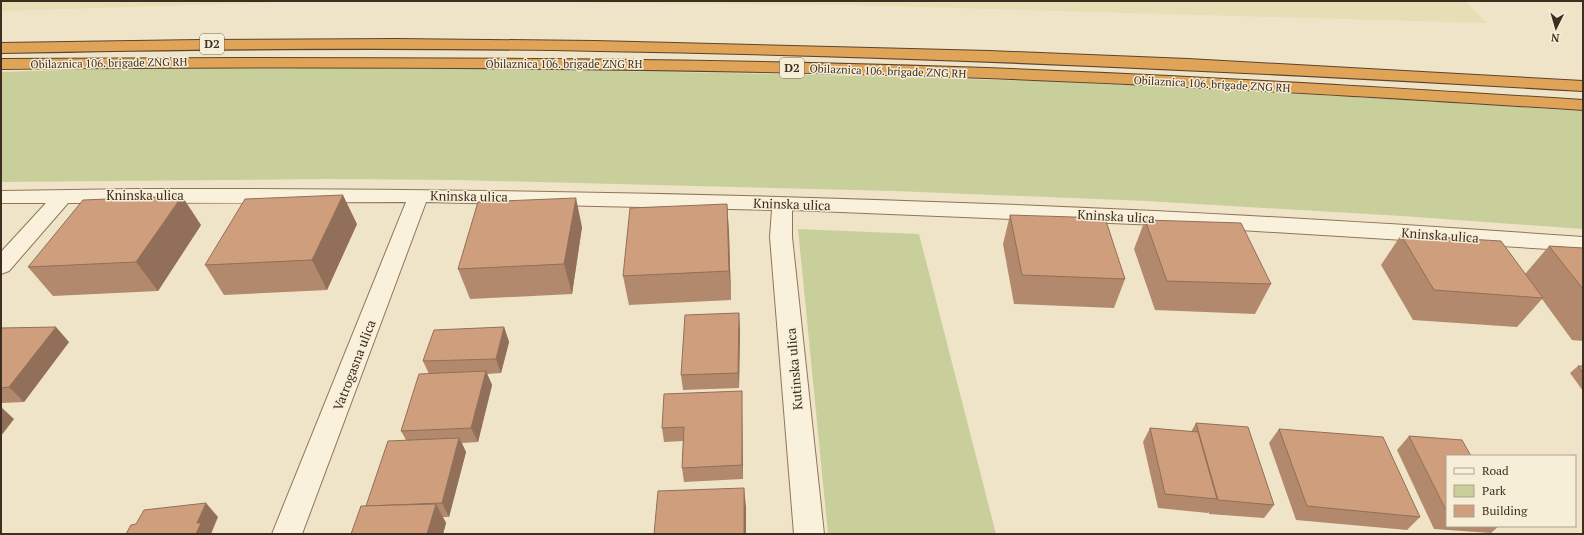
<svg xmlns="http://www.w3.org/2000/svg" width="1584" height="535" viewBox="0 0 1584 535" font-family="'PT Serif',serif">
<rect width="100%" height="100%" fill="#f0e4c8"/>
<g fill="#e6deb5">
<polygon points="1,1 322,1 1,11"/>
<polygon points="420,1 1465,1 1487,23 849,5"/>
</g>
<g fill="#c9cf9b">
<path d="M360,68C596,70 832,74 1067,82C1239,89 1411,100 1583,111V229L1402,216L1146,201L894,191L455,180L327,179L1,182V72L93,69Z"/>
<polygon points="798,229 919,234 996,534 828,534"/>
</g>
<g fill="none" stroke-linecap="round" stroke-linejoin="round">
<g stroke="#8d765c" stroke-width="2">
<path id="street" d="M138,189C477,188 816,195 1155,211C1298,218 1440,227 1583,237V251L1159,225L792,210V237L824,534H794L770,237L772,210L426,202L302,534H272L406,202L68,203L9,271L1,274V252L46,203H1V191Z"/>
</g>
<g stroke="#5b4430" stroke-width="2">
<g id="highway">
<path d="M397,39L595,41L990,51L1188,59L1583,81V91C1255,72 926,56 598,51C399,47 200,49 1,53V43L199,40Z"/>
<path d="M240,58C478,58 717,59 956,67C1165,74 1374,87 1583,100V110C1374,97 1165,84 955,77C637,67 319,66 1,69V59Z"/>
</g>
</g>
<use href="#street" fill="#faf1dc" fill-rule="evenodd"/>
<use href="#highway" fill="#e0a458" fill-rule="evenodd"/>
</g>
<g fill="#b2896c">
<polygon points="727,204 729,233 731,300 629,305 623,276"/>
<polygon points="1010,215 1125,279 1114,308 1014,304 1003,244"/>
<polygon points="1145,220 1271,284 1255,314 1155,310 1134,249"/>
<polygon points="357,224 327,290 224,295 205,265"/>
<polygon points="201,225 158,291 53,296 28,267"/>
<polygon points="582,227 572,294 470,299 458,269"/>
<polygon points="1401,235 1525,274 1549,246 1583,248 1583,341 1572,340 1542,299 1517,327 1413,320 1381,265"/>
<polygon points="504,327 509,342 501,373 487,374 492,385 478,442 462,443 466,452 449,517 443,517 446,523 443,534 351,534 366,506 406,440 401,431 429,374 423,361"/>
<polygon points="1,328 69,342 24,402 1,403"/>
<polygon points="740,328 739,388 683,390 681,375"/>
<polygon points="1578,366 1583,366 1583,391 1570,373"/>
<polygon points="742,406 743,479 684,482 682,468 683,441 664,442 662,428"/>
<polygon points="1196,423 1274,505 1264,518 1209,514 1209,512 1208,513 1158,508 1143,442 1150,428 1191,432"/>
<polygon points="1279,429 1420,517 1407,530 1296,520 1269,443"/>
<polygon points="1409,436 1447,456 1447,526 1499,526 1491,533 1434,529 1397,450"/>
</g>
<g fill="#916f58">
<polygon points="343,195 357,224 327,290 312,260"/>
<polygon points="182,196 201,225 158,291 136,262"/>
<polygon points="576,198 582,227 572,294 564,264"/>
<polygon points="727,204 729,233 731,300 729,271"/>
<polygon points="739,313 740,328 739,388 738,373"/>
<polygon points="56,327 69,342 24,402 9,387"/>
<polygon points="504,327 509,342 501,373 496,359"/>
<polygon points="486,371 492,385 478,442 471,428"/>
<polygon points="742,391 742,406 743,479 742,465"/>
<polygon points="1,407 14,419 1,436"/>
<polygon points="459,438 466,452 449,517 442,503"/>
<polygon points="744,488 746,507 746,534 744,534"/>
<polygon points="206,503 218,517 211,534 196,534 197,523"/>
<polygon points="436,504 446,523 443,534 427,534"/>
</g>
<g fill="#cf9f7d" stroke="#916f58">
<polygon points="343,195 312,260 205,265 245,199"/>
<polygon points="182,196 136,262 28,267 83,200"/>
<polygon points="576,198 564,264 458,269 478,202"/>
<polygon points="727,204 729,271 623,276 630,208"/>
<polygon points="1010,215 1105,218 1125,279 1022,275"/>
<polygon points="1145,220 1241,223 1271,284 1167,281"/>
<polygon points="1401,235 1501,241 1543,298 1434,290"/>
<polygon points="1549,246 1583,248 1583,289"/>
<polygon points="739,313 738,373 681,375 685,315"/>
<polygon points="56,327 9,387 1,388 1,328"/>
<polygon points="504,327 496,359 423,361 434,330"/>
<polygon points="1578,366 1583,366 1583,373"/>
<polygon points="486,371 471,428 401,431 419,374"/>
<polygon points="742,391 742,465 682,468 684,427 662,428 664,394"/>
<polygon points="1196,423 1248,427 1274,505 1218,500"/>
<polygon points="1150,428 1198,432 1217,499 1165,494"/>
<polygon points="1279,429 1383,437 1420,517 1307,506"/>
<polygon points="1409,436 1462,440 1471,456 1447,456 1447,512"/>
<polygon points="459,438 442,503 366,506 388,441"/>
<polygon points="744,488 744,534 654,534 658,491"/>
<polygon points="206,503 197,523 201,523 196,534 126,534 131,525 136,524 144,510"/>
<polygon points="436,504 427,534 351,534 361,506"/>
</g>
<g text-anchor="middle" stroke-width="3" stroke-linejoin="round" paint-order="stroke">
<g font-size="11" fill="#3d2e20" stroke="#f7eed8">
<text transform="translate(109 63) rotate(-1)" y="4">Obilaznica 106. brigade ZNG RH</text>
<text x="564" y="68">Obilaznica 106. brigade ZNG RH</text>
<text transform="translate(888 71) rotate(2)" y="4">Obilaznica 106. brigade ZNG RH</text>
<text transform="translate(1212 84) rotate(3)" y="4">Obilaznica 106. brigade ZNG RH</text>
</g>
<g fill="#f7eed8" stroke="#756857" stroke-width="1">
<rect x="200" y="34" width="24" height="20" rx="3"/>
<rect x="780" y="58" width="24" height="20" rx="3"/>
</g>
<g font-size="12" font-weight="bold" fill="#3d2e20">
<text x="212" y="48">D2</text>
<text x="792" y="72">D2</text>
</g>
<g font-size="13" fill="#3d2e20" stroke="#f7eed8">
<text x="145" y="200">Kninska ulica</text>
<text transform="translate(469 196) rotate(1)" y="5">Kninska ulica</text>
<text transform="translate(792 204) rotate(2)" y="5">Kninska ulica</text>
<text transform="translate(1116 216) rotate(3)" y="5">Kninska ulica</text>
<text transform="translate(1440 235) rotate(4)" y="5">Kninska ulica</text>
<text transform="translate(354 365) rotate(-69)" y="5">Vatrogasna ulica</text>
<text transform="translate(794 369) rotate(-95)" y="5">Kutinska ulica</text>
</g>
</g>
<rect width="1584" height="535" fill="none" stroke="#3d2e20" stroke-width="4"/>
<rect x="1446" y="455" width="130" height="72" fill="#f7eed8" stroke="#ada18e"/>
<rect x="1454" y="468" width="20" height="6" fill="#faf1dc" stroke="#ada18e"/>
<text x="1482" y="475" font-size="12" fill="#3d2e20">Road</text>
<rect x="1454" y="485" width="20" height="12" fill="#c9cf9b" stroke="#ada18e"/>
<text x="1482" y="495" font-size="12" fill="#3d2e20">Park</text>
<rect x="1454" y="505" width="20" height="12" fill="#cf9f7d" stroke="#ada18e"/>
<text x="1482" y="515" font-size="12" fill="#3d2e20">Building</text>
<g transform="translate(1556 28) rotate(185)" stroke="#f7eed8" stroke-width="3" paint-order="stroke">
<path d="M0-3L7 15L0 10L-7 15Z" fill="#3d2e20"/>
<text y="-6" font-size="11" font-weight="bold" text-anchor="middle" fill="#3d2e20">N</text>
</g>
</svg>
